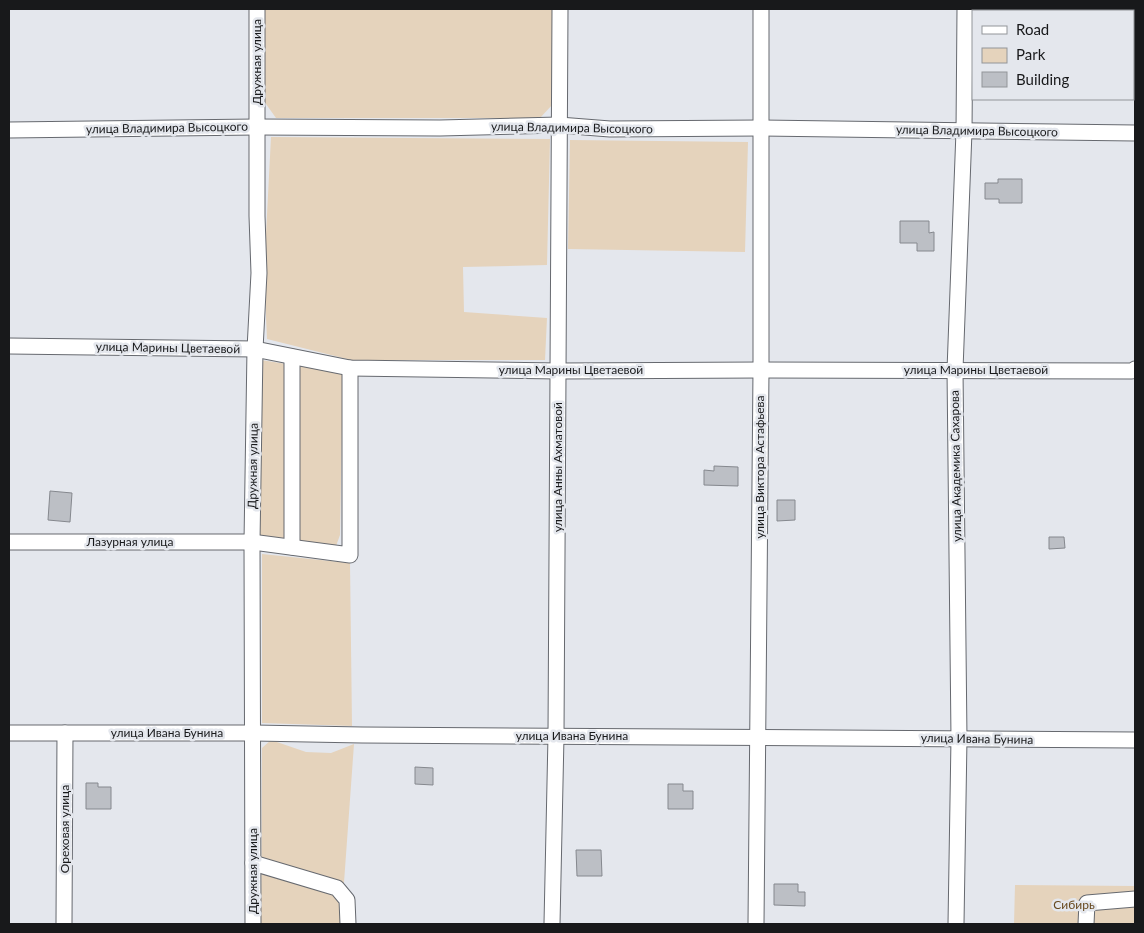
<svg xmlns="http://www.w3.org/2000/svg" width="1144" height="933" viewBox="0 0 1144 933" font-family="Lato,sans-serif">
<rect width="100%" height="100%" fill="#e4e7ed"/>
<g fill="#e5d3bc">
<polygon points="265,9 552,9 553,104 540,118 276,118 261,97"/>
<polygon points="271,137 550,139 547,265 463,267 464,312 547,318 545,360 351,360 267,339 264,273"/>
<polygon points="570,140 748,142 745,252 568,249"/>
<polygon points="261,360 343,373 340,535 336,546 259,535"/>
<polygon points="262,554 350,563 352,726 262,723"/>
<polygon points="271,740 306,752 331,753 354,744 341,924 261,924 262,748"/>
<polygon points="1015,885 1135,886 1135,924 1014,924"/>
</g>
<g fill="#bcbfc5" stroke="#85888e">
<polygon points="998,179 1022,179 1022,203 999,203 999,199 985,199 985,183 998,183"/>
<polygon points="900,221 929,221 929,233 934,232 934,251 917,251 917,243 900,243"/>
<polygon points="714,466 738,467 738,486 704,485 704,470 714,471"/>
<polygon points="50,491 72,493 70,522 48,520"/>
<polygon points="777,500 795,500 795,520 777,521"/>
<polygon points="1049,537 1064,537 1065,548 1049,549"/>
<polygon points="415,767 433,768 433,785 415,784"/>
<polygon points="86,783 98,783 98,787 111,787 111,809 86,809"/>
<polygon points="668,784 683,784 683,791 693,791 693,809 668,809"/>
<polygon points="576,850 601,850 602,876 577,876"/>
<polygon points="774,884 798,884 798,892 805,892 805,906 774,905"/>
</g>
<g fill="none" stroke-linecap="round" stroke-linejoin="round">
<g stroke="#66696f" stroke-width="17">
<g id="minor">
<polyline points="9,130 258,127 440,128 559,125 610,129 760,128 1135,133"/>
<polyline points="9,346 255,349 350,368 559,371 761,370 1132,371 1135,369"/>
<polyline points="9,542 252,542 350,555 350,368"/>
<polyline points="292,547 292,357"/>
<polyline points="9,733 252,733 362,735 1135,740"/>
<polyline points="253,863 337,888 347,900 348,924"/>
<polyline points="64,924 65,733"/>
<polyline points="253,924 252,542 255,349 259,273 257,216 257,9"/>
<polyline points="552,924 556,736 560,9"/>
<polyline points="756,924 761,370 761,9"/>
<polyline points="956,924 959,738 955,370 964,131 965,9"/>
<polyline points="1086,924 1087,903 1135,899"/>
</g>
</g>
<use href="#minor" stroke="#fff" stroke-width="15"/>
</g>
<g text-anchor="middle" stroke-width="5" stroke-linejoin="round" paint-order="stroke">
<g font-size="12" fill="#18191b" stroke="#e4e7ed">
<text transform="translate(257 62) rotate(-90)" y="4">Дружная улица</text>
<text transform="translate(167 128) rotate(-1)" y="4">улица Владимира Высоцкого</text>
<text transform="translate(572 128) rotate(1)" y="4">улица Владимира Высоцкого</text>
<text transform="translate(977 131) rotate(1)" y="4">улица Владимира Высоцкого</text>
<text transform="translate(168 348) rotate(1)" y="4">улица Марины Цветаевой</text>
<text x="571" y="374">улица Марины Цветаевой</text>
<text x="976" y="374">улица Марины Цветаевой</text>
<text transform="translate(253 466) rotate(-89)" y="4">Дружная улица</text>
<text transform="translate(956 466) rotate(-91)" y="4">улица Академика Сахарова</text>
<text transform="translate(558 467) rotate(-90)" y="4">улица Анны Ахматовой</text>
<text transform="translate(760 467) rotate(-90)" y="4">улица Виктора Астафьева</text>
<text x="130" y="546">Лазурная улица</text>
<text x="167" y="737">улица Ивана Бунина</text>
<text x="572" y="740">улица Ивана Бунина</text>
<text transform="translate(977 739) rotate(1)" y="4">улица Ивана Бунина</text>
<text transform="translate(65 829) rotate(-90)" y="4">Ореховая улица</text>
<text transform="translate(253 871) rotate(-90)" y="4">Дружная улица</text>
</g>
<g font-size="12" fill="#67491e" stroke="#e4e7ed">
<text x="1074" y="909">Сибирь</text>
</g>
</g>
<rect width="1144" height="933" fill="none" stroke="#18191b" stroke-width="20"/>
<rect x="972" y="10" width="162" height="90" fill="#e4e7ed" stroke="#929599"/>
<rect x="982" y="26" width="25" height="8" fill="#ffffff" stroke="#929599"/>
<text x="1016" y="35" font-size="15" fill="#18191b">Road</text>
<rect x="982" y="48" width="25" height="15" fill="#e5d3bc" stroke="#929599"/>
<text x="1016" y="60" font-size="15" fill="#18191b">Park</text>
<rect x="982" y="72" width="25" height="15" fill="#bcbfc5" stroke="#929599"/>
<text x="1016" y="85" font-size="15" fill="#18191b">Building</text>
</svg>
